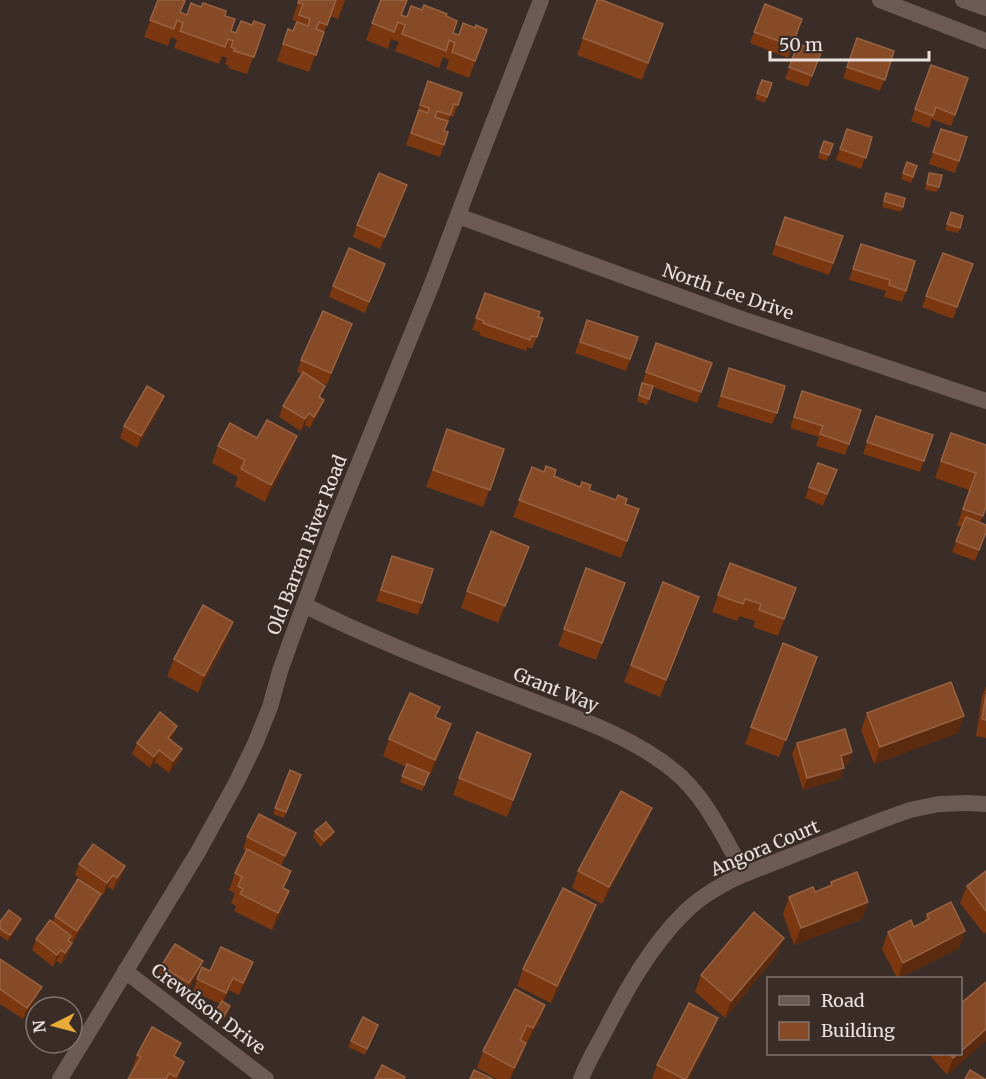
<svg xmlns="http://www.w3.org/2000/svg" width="986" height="1079" viewBox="0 0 986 1079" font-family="Merriweather,serif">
<rect width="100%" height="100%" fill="#3a2c26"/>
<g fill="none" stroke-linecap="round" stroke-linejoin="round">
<g stroke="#6b5b54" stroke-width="16">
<polyline points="880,0 986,41"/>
<polyline points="963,0 986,8"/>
<polyline points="458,216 742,319 986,401"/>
<path d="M304,605C374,640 448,668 522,697C573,717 630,735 673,770C706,796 724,839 745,874"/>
<polyline points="125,971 266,1079"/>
<polyline points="60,1079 198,852 236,783 255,744 270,707 280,671 294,632 333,527 432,284 478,162 541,0"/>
<path d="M581,1079C587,1063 596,1048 604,1033C626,990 651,945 686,911C703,895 724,883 745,874L882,820L910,810L939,804L967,803L986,804"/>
</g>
</g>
<g fill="#7b3810">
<polygon points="158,0 180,12 187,15 225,16 231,31 236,33 252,25 265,25 247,74 228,68 229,66 225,64 227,58 222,56 219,64 174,48 177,40 171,37 168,46 144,37"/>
<polygon points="299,0 345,0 338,19 330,16 309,72 277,61 288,29 293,31 296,21 292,20"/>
<polygon points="381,0 407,0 402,15 407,17 422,10 446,17 453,33 481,47 469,78 446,69 449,60 443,57 439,68 395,51 399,42 391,39 388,49 366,40"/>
<polygon points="597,0 663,24 642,80 577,55"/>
<polygon points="765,4 802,19 788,58 750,43"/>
<polygon points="857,38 894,51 880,91 843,78"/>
<polygon points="798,44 821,52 808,87 785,79"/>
<polygon points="931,65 968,78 951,126 932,119 929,128 911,121"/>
<polygon points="762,80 772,83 765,103 755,99"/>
<polygon points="428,81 462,93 453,117 450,116 444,131 448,132 440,157 406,145"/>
<polygon points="847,129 872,137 861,169 836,160"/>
<polygon points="941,129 967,137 955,173 929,164"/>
<polygon points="824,141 833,144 827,161 818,158"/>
<polygon points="907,162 917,166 911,183 901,179"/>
<polygon points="929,173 939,187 937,192 925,190"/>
<polygon points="407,185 380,249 353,237 357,225"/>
<polygon points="886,193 903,207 901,212 882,207"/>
<polygon points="951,212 960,228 958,233 945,230"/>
<polygon points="785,217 843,236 829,275 772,255"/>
<polygon points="861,244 906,291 902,302 884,297 886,291 849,280"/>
<polygon points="943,253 973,264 953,319 922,307"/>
<polygon points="381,275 365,313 329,297 333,286"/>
<polygon points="485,293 538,317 537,337 532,349 527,347 526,351 479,335 480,332 472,330"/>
<polygon points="587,320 638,337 626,371 575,353"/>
<polygon points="348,335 327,385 316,380 321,398 320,411 310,428 305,425 301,431 279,417 283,406 302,374 297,372 301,360"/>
<polygon points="656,343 712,363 697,403 653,387 647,405 637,401 642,384 642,383"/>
<polygon points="729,368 777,413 772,424 717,407"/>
<polygon points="802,391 849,444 845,455 816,446 819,437 790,428"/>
<polygon points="164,396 160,408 137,448 120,438 124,426"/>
<polygon points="876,416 933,435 920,472 863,454"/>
<polygon points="447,429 504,449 483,507 426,487"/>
<polygon points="951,433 986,445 986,506 980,523 986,532 975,561 952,552 962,527 957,526 969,490 935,478"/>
<polygon points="297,436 291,453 265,502 235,486 238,477 212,463 218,446"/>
<polygon points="818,463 837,470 823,506 805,498"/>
<polygon points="532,467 589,490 639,509 621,558 513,517"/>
<polygon points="529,547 498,623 461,608 467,591"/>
<polygon points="392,556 422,603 418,615 376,601"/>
<polygon points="730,563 796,588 778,636 753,627 755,621 739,616 737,621 712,612"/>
<polygon points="586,568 625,583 596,660 558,646"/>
<polygon points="663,582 693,614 660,697 624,682"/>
<polygon points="227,639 198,693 167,676 174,659"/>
<polygon points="783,643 817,657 779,757 745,744"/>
<polygon points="986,686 986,738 976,736 982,697"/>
<polygon points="867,713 958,733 874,764 861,730"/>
<polygon points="436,717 451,724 445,741 429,777 428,776 422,791 400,782 406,767 383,756 389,739"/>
<polygon points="173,738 171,741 182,749 178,761 169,773 155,762 150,768 132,754 137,743"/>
<polygon points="797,743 852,752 848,764 843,765 844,768 840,779 803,790 792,754"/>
<polygon points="531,754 507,817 453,795 459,778"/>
<polygon points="290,770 301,775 284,818 273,814"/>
<polygon points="652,808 645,825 602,904 572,888 578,871"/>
<polygon points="315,831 332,838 321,847 313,837"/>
<polygon points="247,837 292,845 281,866 284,889 289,891 283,908 272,930 234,911 236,906 231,903 235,893 229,890 235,873 246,851 243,849"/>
<polygon points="79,864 125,866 121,878 113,890 108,887 103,895 75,875"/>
<polygon points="986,871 986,932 984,934 960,903 967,886"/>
<polygon points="831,882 868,902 862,919 794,945 783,914 789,897 815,892 829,887"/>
<polygon points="97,905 73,942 70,940 68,955 61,964 57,961 53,967 32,950 36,939 53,922 55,916"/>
<polygon points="927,914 965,931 959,948 899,978 897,978 882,949 888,932 914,927 924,922"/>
<polygon points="21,919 19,925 8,941 0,936 0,922"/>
<polygon points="590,922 551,1003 517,986 523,969"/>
<polygon points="777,955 725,1018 695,992 701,975"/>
<polygon points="0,959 37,998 23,1019 0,1004"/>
<polygon points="203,961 199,972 185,995 157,978 161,966"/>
<polygon points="210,971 249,974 239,995 229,990 223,1002 230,1006 228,1012 221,1023 213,1018 215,1012 220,1004 193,991 197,979"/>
<polygon points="545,1005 539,1022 526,1044 520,1060 510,1079 497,1079 477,1068 483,1051"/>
<polygon points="718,1018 711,1035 689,1079 652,1079 657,1065"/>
<polygon points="376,1030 365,1055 348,1047 351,1041"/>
<polygon points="928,1053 960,1053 947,1075"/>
<polygon points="137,1055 176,1057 184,1062 178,1079 128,1079 132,1072 131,1072"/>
</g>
<g fill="#5c2b0f">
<polygon points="407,185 403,197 380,249 385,237"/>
<polygon points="385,264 381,275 365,313 369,302"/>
<polygon points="352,324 348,335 327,385 331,373"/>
<polygon points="164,396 160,408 137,448 141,436"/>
<polygon points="324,400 320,411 310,428 314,417"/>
<polygon points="309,413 305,425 301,431 305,419"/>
<polygon points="297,436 291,453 265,502 271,485"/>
<polygon points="529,547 523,564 498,623 505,606"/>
<polygon points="233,622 227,639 198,693 204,676"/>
<polygon points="964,716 958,733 874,764 880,747"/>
<polygon points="451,724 445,741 429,777 435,760"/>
<polygon points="177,726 173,738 164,750 168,738"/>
<polygon points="182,749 178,761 169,773 173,761"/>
<polygon points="159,750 155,762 150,768 154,757"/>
<polygon points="852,752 848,764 836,767 841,756"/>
<polygon points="844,768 840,779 803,790 807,778"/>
<polygon points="652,808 645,825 602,904 609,887"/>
<polygon points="334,832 332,838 321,847 324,841"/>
<polygon points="296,833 292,845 280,868 285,856"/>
<polygon points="125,866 121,878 113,890 117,878"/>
<polygon points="113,875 108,887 103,895 107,883"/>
<polygon points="289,891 283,908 272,930 278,913"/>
<polygon points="101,894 97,905 73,942 77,931"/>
<polygon points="868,902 862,919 794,945 801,928"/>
<polygon points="596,905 590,922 551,1003 557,986"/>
<polygon points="21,919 19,925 8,941 10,935"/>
<polygon points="965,931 959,948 899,978 898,978 903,963"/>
<polygon points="784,938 777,955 725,1018 731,1001"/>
<polygon points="72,943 68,955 61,964 65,953"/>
<polygon points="61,950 57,961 53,967 57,955"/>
<polygon points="203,961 199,972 185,995 189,983"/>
<polygon points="253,962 249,974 239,995 243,983"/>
<polygon points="233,978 229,990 222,1005 226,993"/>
<polygon points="42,987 37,998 23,1019 27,1008"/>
<polygon points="545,1005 539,1022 526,1045 533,1028"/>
<polygon points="230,1006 228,1012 221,1023 223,1018"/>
<polygon points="718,1018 711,1035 689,1079 686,1079"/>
<polygon points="986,1029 986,1041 947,1075 953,1058 959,1053 960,1053 960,1052"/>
<polygon points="526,1043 520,1060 510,1079 514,1068"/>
<polygon points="184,1062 178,1079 175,1079 176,1077"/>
</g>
<g fill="#874a26" stroke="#976243" stroke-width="1.5">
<polygon points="158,0 182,0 185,1 180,12 187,15 191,3 201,7 203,3 226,11 225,16 235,19 231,31 236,33 241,21 252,25 254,21 265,25 254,57 234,51 235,49 231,47 233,41 228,39 225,47 180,31 183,23 177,20 174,29 150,20"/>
<polygon points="299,0 336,0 327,25 319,22 316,29 324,32 316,55 283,44 288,29 293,31 297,22 308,26 310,19 299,15 303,4 298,3"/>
<polygon points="381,0 407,0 401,15 407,17 411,6 422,10 424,5 447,14 446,16 457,21 453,33 459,35 463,23 475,28 476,25 487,30 475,61 452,52 455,43 449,40 446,51 402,34 405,25 398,22 394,32 372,23"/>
<polygon points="597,0 602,0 663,24 648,63 583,38"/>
<polygon points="765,4 802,19 792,46 754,32"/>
<polygon points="857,38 894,51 885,80 847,67"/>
<polygon points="798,44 821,52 812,76 789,67"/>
<polygon points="931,65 968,78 955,115 936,107 933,116 915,109"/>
<polygon points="762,80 772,83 767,97 757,93"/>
<polygon points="428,81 462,93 458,105 454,104 450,115 437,111 435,117 448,121 444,131 448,132 444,145 411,133 419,110 428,113 429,108 420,105"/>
<polygon points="847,129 872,137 866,158 840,149"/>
<polygon points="941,129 967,137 959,161 933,152"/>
<polygon points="824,141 833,144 829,155 820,152"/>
<polygon points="907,162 917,166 913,177 903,173"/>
<polygon points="379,173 407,185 385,237 357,225"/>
<polygon points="929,173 942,175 939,187 927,184"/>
<polygon points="886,193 905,198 903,207 884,201"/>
<polygon points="951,212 963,216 960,228 947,224"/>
<polygon points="785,217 843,236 833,263 776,244"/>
<polygon points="861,244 915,261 906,291 889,285 890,280 853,269"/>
<polygon points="349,248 385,264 369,302 333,286"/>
<polygon points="943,253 973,264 957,307 926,296"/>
<polygon points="485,293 540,312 538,317 543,318 537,337 531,336 530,340 483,323 484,321 476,318"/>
<polygon points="323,311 352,324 331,373 301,360"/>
<polygon points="587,320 638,337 630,359 580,342"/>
<polygon points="656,343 712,363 701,392 646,372"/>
<polygon points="729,368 785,386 777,413 721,396"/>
<polygon points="303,372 325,386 319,397 324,400 314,417 309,413 305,419 283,406"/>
<polygon points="642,383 653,386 649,399 639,395"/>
<polygon points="147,386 164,396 141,436 124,426"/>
<polygon points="802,391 861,410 849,444 820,434 823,426 794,417"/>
<polygon points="876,416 933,435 924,461 867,442"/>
<polygon points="267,420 297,436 271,485 241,469 245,460 218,446 230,423 257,438"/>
<polygon points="447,429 504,449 490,490 433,470"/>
<polygon points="951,433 986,445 986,506 983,516 963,509 976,473 941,461"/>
<polygon points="818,463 837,470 827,494 809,487"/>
<polygon points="546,466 556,470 554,476 580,487 582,482 591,485 589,490 616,500 618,495 627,499 625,504 639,509 627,541 519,500 532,467 544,472"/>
<polygon points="966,517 986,525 986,532 979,550 956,541"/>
<polygon points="491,531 529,547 505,606 467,591"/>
<polygon points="392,556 433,569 422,603 381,590"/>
<polygon points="730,563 796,588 784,619 759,610 761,604 745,599 743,604 718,595"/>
<polygon points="586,568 625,583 602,643 564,629"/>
<polygon points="663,582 699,597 666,680 631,665"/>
<polygon points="203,605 233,622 204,676 174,659"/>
<polygon points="783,643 817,657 786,740 751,727"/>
<polygon points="951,682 964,716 880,747 867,713"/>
<polygon points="410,693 440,707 435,717 451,724 435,760 389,739"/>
<polygon points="986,694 986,720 982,719"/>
<polygon points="160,712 177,726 168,738 182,749 173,761 159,750 154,757 137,743"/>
<polygon points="845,729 852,752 841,756 844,768 807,778 797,743"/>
<polygon points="477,732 531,754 513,800 459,778"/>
<polygon points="407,764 429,773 424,785 402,776"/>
<polygon points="290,770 301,775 286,812 275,808"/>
<polygon points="621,791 652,808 609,887 578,871"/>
<polygon points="259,814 296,833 285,856 247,837"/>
<polygon points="326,822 334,832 324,841 315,831"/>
<polygon points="93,844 125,866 117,878 113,875 107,883 79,864"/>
<polygon points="247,849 291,871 283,888 289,891 278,913 240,894 243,889 238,886 242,877 235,873"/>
<polygon points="986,871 986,911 967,886"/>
<polygon points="857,872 868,902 801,928 789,897 813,887 815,892 832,885 831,882"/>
<polygon points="78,879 101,894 77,931 55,916"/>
<polygon points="563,888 596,905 557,986 523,969"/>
<polygon points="951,902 965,931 903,963 888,932 911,920 914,927 929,919 927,914"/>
<polygon points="9,910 21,919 10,935 0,929 0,922"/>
<polygon points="754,912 784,938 731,1001 701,975"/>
<polygon points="50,920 71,936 68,940 72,943 65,953 61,950 57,955 36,939"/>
<polygon points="175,944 203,961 189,983 161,966"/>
<polygon points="221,947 253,962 243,983 233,978 226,993 197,979 202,967 210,971"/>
<polygon points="0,959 42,987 27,1008 0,989"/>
<polygon points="986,982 986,1029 960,1052 960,1004"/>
<polygon points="515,989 545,1005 533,1028 527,1025 520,1040 526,1043 514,1068 483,1051"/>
<polygon points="222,1001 230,1006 223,1018 215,1012"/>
<polygon points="689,1003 718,1018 686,1079 684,1079 657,1065"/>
<polygon points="363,1017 378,1025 367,1049 351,1041"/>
<polygon points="152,1027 181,1043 174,1056 184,1062 176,1077 169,1073 166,1079 128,1079 141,1057 137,1055"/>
<polygon points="949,1053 959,1053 953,1058"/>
<polygon points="382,1065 405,1077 404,1079 375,1079"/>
<polygon points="474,1070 493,1079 470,1079"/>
<polygon points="970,1070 985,1079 965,1079"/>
</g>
<g text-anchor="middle" stroke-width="4.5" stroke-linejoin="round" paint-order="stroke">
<g font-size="18" fill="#ebe1de" stroke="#3a2c26">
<text transform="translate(728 292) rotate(19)" y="6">North Lee Drive</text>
<text transform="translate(307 545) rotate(-69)" y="6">Old Barren River Road</text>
<text transform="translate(556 690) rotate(22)" y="6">Grant Way</text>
<text transform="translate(765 848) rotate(-23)" y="6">Angora Court</text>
<text transform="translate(208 1009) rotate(37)" y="6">Crewdson Drive</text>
</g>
</g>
<rect x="767" y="977" width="195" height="78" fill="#3a2c26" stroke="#817470" stroke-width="1.5"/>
<rect x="779" y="996" width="30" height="9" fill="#6b5b54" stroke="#817470" stroke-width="1.5"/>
<text x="821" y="1007" font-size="18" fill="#ebe1de">Road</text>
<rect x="779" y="1022" width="30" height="18" fill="#874a26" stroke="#817470" stroke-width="1.5"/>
<text x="821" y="1037" font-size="18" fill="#ebe1de">Building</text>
<g transform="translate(54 1025) rotate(264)"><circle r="28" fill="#3a2c26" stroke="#817470" stroke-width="1.5"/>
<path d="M0-4.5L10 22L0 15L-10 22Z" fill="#e9ab38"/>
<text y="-9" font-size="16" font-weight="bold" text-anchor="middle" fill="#ebe1de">N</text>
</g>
<path d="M770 51v9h159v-9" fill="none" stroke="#ebe1de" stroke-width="3"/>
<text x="779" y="51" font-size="18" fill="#ebe1de" stroke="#3a2c26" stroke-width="4.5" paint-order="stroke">50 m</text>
</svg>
